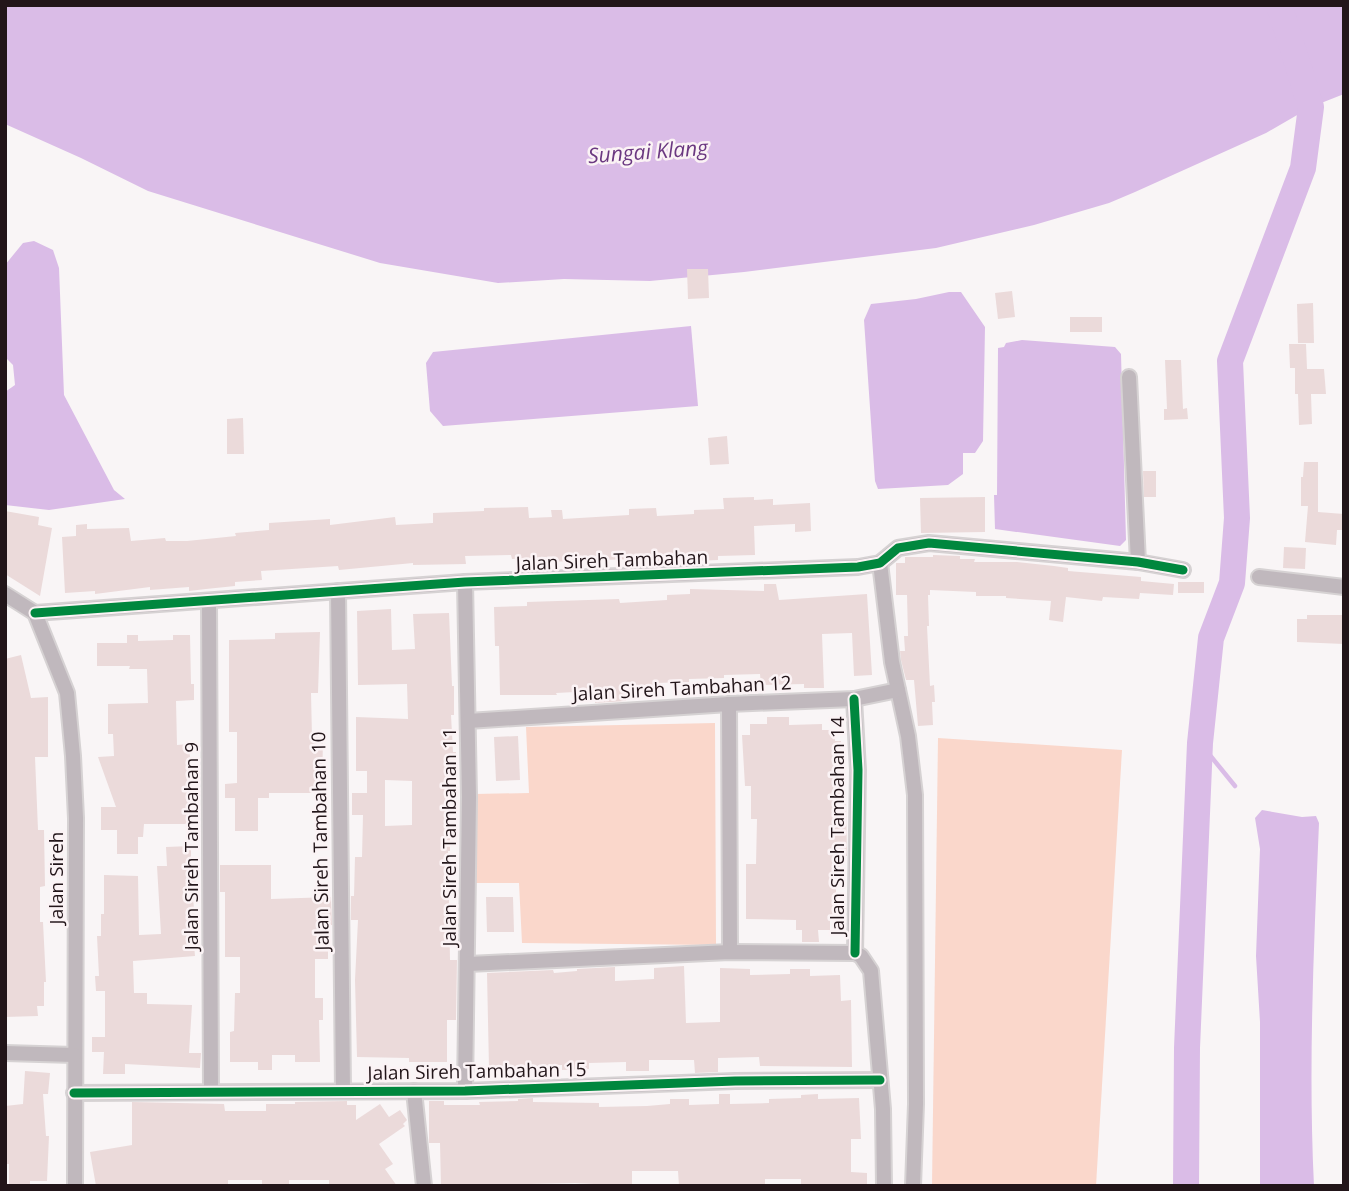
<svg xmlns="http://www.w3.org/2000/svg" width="1349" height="1191" viewBox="0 0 1349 1191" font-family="'Open Sans',sans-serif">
<rect width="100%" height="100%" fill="#f9f5f6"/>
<g fill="#fad7cb">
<polygon points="715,723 716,945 522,943 519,883 476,883 475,794 529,793 526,727"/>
<polygon points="938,738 1122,750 1096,1186 932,1186"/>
</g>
<g fill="#dabce7">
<polygon points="5,5 1344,5 1344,94 1311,107 1266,133 1135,192 1109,203 1034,225 936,248 744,272 650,281 564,279 498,283 380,263 148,191 81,158 5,124"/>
<polygon points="34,241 53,250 59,268 64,395 114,490 125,499 49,510 5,505 5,392 15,385 13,365 5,357 5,265 23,243"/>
<polygon points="949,292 961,292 985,327 983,441 975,453 963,453 963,474 948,485 878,489 875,481 864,320 871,304 916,299"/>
<polygon points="691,326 698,406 443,426 430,411 426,363 433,352"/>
<polygon points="1022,340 1115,347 1121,354 1126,540 1120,546 995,529 994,495 997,495 998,348 1004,347 1006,343"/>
<path d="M1262,810L1302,817L1316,816L1319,823C1314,944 1308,1065 1314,1186H1260V1022L1256,956L1260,849L1255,818Z"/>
</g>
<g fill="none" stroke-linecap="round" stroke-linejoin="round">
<polyline stroke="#dabce7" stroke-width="4.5" points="1200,743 1235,786"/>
<polyline stroke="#dabce7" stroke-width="26" points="1186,1186 1187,1048 1200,743 1211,638 1232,583 1237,518 1230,361 1303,168 1311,107 1279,5"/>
</g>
<g fill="#ebdada" fill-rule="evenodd">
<polygon points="687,269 708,269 709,298 688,299"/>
<polygon points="1012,291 1015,317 998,319 995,293"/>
<polygon points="1313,303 1314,343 1298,343 1297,304"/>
<rect x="1070" y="317" width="32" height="15"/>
<polygon points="1289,344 1306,344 1307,369 1324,369 1326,394 1311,394 1312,424 1299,425 1298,394 1295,394 1295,368 1290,368"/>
<polygon points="1165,360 1181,360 1183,409 1187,408 1188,419 1164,420 1164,409 1167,409"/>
<polygon points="243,418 244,454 227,454 227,419"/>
<polygon points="727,436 729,464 710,465 708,438"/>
<polygon points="1304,462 1318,462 1318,512 1344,514 1344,530 1337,530 1336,545 1305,542 1308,506 1301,506 1301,477 1303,477"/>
<polygon points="1143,471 1156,471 1156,497 1144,497"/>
<polygon points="754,497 754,500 773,499 773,505 810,503 811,531 795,532 795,524 754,526 755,555 718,556 718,560 696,561 696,556 659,557 659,561 632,563 632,559 546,562 546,557 512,559 511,555 465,556 466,564 413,565 413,563 339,570 338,566 261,571 262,580 235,582 235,586 206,589 189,591 189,587 150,590 150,587 95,594 95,591 65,593 62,537 76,536 76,525 87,524 87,529 129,528 131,541 165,538 166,541 187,541 236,536 235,533 269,530 269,523 330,519 330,525 395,517 396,525 433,523 433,513 484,511 484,508 528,507 529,518 552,517 551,510 562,510 563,519 629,515 629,509 656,508 657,516 694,514 694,510 724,509 723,498"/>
<polygon points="985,497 985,532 921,533 920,498"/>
<polygon points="5,511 39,517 38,525 52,528 40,596 5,574"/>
<polygon points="1284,547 1306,548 1305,569 1283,568"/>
<polygon points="933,555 960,556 960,559 975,559 974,562 1017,562 1054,566 1068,568 1068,571 1141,577 1141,581 1174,584 1173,595 1140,593 1139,599 1103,597 1102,601 1066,597 1063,622 1049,620 1051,601 1006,598 1006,596 976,596 976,592 930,590 930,595 928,595 929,626 927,626 930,686 934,685 935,702 932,702 933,725 918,726 914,680 906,680 901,660 900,651 905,651 904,636 908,636 907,595 896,595 896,563 905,563 905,557 933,557"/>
<rect x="1178" y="582" width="26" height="11"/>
<polygon points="764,584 776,584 779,600 867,594 872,675 854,676 852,633 822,634 824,688 804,688 804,684 761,685 760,674 724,675 724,678 689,679 689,682 655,683 655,688 625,689 626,701 595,703 595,691 556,693 557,695 500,695 499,646 495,646 494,607 527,606 527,602 619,599 620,603 667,600 667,595 690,594 690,589 764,591"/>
<path d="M391,609L392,650L415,649L413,614L449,613L452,686H454V715H451L453,752H456V782H447L446,825H450V851H448L450,960H457L456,1020H447V1062H409V1058L357,1057L355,980L358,920H351V896H354L355,857H362L363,815H352V793H367V771H356V717L408,719L407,684L358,685L357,611ZM385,780L412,781V825L385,826Z"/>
<polygon points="1307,615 1344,615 1344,644 1297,642 1297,619 1307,619"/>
<polygon points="320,632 318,693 311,693 312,737 323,737 322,793 269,793 269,798 258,798 258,831 235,831 235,798 225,798 225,784 237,783 237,732 229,732 229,640 275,639 275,633"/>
<polygon points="127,635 138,635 138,641 173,640 173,635 190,635 191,684 194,684 194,700 176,701 177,745 189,744 191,771 189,824 144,824 143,837 138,837 138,854 117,854 117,830 101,830 101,807 116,807 98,757 114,756 113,734 108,734 108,704 148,703 147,669 129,669 130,666 97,666 97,643 127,643"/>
<polygon points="21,655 31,698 48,697 48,757 35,757 38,830 44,830 45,886 40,887 40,922 43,922 46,982 44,982 44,1006 37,1006 38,1016 5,1017 5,659"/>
<polygon points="767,717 789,717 789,725 822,724 822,730 834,730 835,741 841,741 840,795 846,795 847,856 840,856 840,882 836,882 836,916 830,916 830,930 818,930 819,942 802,942 802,930 796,930 796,920 746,919 746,864 756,864 757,819 751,819 751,786 745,786 742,735 750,735 750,724 767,724"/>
<polygon points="518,736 520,780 496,781 494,737"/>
<polygon points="191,846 191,865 195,865 196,896 193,896 195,922 192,923 195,956 133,961 134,993 147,993 147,1004 192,1005 189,1053 201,1053 200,1068 125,1064 125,1074 103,1074 104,1052 92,1052 92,1037 105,1037 105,991 96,991 95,976 99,976 97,936 101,936 101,914 104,914 104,875 138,876 139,935 161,934 157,866 167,866 166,847"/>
<polygon points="220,865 271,865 271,899 331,897 332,925 328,925 328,959 315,959 315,998 323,998 323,1020 319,1020 320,1062 295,1062 295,1055 272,1055 272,1070 258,1070 258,1062 230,1062 230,1032 234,1031 235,993 240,993 240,957 225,957 225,892 220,892"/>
<polygon points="486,897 513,897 514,932 487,932"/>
<polygon points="684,966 686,1023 720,1022 720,968 750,969 750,975 790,974 790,969 810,969 810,976 840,975 841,1001 851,1000 852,1067 760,1066 759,1057 718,1058 718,1072 695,1073 694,1060 649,1060 649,1071 626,1071 626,1062 589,1063 589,1069 562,1070 562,1065 489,1068 487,973 553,970 554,973 577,971 577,969 615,967 615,981 654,979 654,968"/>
<polygon points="25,1071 50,1073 48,1094 43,1094 46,1136 49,1136 47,1181 30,1181 30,1186 9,1186 9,1164 5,1164 5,1106 23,1104"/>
<polygon points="719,1094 730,1094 730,1104 769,1103 769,1099 801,1098 801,1095 818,1094 818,1099 859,1098 861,1139 851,1139 851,1172 867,1173 867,1186 801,1186 801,1179 765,1179 765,1186 679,1186 678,1171 632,1171 632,1186 575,1183 441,1186 440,1143 429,1143 429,1101 444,1101 444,1105 480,1105 479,1102 518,1101 518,1099 533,1098 533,1102 599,1103 599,1107 647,1106 670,1104 670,1099 689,1099 689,1105 719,1104"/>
<polygon points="347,1101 347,1105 356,1105 356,1120 380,1104 389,1117 400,1110 407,1120 403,1124 405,1126 379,1144 393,1164 385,1169 397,1186 329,1186 329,1180 289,1180 289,1186 262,1186 262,1180 228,1180 228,1186 96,1186 90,1152 132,1145 132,1102 224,1104 225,1111 266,1111 266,1104 295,1104 295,1102"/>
</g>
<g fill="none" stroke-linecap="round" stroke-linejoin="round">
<g stroke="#d6d2d3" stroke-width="18">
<g id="street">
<polyline points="1129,377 1138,562"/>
<polyline points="880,563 892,662 908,736 915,795 916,1104 913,1186"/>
<polyline points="1259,577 1344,587"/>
<polyline points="465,582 469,797 465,1091"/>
<polyline points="338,591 343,1091"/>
<polyline points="5,594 35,613 67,693 73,756 76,818 75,1186"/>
<polyline points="209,601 211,1092"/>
<polyline points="35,613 465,582 858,567 880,563 898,548 929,543 1138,562 1183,570"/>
<polyline points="854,699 858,770 855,953"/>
<polyline points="729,704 730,952"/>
<polyline points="468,721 729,704 854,699 898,690"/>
<polyline points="855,953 861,956 871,971 883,1109 884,1186"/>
<polyline points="468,964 730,952 855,953"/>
<polyline points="5,1053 74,1055"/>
<polyline points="414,1091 424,1186"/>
<polyline points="74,1093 465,1091 735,1081 880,1080"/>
</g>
</g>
<use href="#street" stroke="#c0b8bd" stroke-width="14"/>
<g stroke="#fbf3f5" stroke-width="13">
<g id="cycleway">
<polyline points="35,613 465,582 858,567 880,563 898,548 929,543 1138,562 1183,570"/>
<polyline points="854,699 858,770 855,953"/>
<polyline points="74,1093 465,1091 735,1081 880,1080"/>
</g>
</g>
<use href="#cycleway" stroke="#00873e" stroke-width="9"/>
</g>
<g text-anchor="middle" stroke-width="5" stroke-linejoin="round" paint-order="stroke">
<g font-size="19" fill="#221519" stroke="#fbf3f5">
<text transform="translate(612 560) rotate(-2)" y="7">Jalan Sireh Tambahan</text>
<text transform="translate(682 688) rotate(-3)" y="7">Jalan Sireh Tambahan 12</text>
<text transform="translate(837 826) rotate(-90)" y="7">Jalan Sireh Tambahan 14</text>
<text transform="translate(449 837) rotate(-90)" y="7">Jalan Sireh Tambahan 11</text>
<text transform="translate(320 841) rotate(-91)" y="7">Jalan Sireh Tambahan 10</text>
<text transform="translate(191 846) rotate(-90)" y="7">Jalan Sireh Tambahan 9</text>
<text transform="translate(56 878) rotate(-90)" y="7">Jalan Sireh</text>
<text transform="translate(477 1071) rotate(-1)" y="7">Jalan Sireh Tambahan 15</text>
</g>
<g font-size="21" font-style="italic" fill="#6b3881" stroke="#fbf3f5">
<text transform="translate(648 152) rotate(-4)" y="7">Sungai Klang</text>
</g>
</g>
<rect width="1349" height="1191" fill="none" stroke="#221519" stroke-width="14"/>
</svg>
